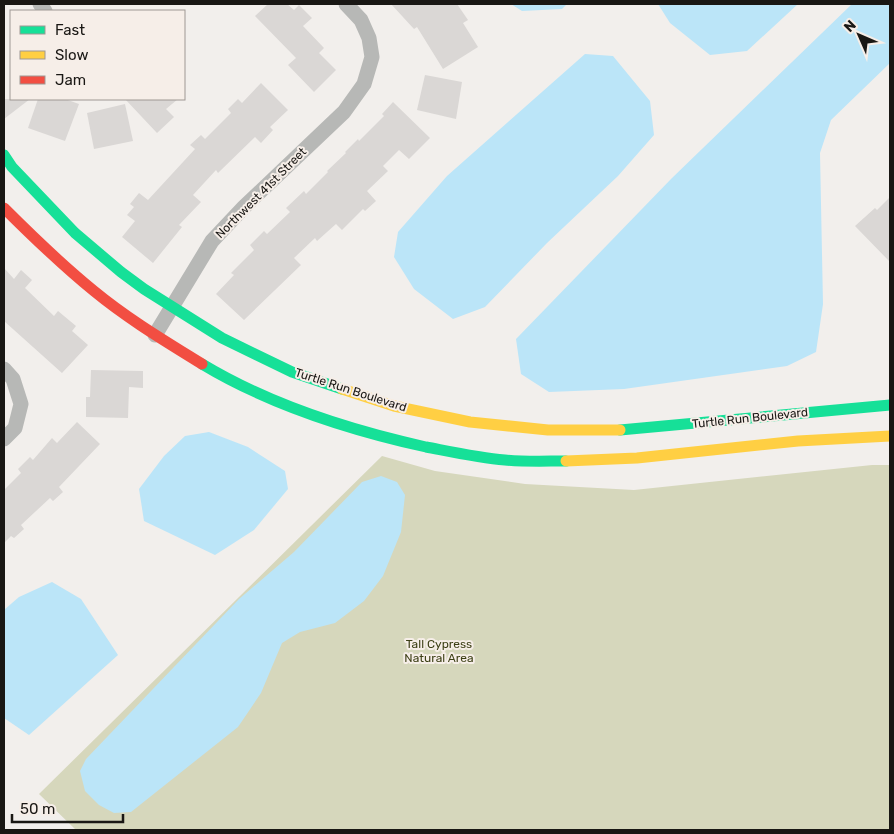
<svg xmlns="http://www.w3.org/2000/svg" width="894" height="834" viewBox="0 0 894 834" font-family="Rubik,sans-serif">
<rect width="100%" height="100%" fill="#f2efec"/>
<polygon fill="#d6d7bc" points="382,456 435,471 525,484 634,490 872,465 890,465 890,830 76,830 39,794"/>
<g fill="#bbe5f8">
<polygon points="511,4 567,4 562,9 522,11"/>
<polygon points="658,4 798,4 747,51 710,55 670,23"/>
<polygon points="852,4 890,4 890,63 831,120 820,153 823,304 816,352 787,366 624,389 549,392 521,374 516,339 672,178"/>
<polygon points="585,54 613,56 650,101 654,135 618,176 547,243 485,307 453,319 414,289 394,257 398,232 447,176"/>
<polygon points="209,432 248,447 285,471 288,489 254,530 215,555 144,521 139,489 164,456 185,436"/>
<polygon points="381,476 397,482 405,495 401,532 383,576 364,601 335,623 300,632 282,643 261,693 238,727 131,812 114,813 99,805 85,791 80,771 86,759 239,599 294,552 362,482"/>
<polygon points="52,582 81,599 118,655 29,735 4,718 4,610 19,597"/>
</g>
<g fill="#dad7d5">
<polygon points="268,4 287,4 294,10 299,5 312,18 303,26 324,48 319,53 336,70 314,92 288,65 296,58 255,16"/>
<polygon points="391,4 457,4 468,20 463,23 478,47 443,69 417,27 414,29"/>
<polygon points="425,75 462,82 456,119 417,110"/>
<polygon points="261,83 288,110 270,127 273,130 261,143 255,137 218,173 216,170 193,195 201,202 179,225 182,227 153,263 122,237 135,221 127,215 134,207 130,204 139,193 148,200 195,149 190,145 201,135 205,139 231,113 228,109 238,99 242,103"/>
<polygon points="4,99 30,99 4,119"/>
<polygon points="38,99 65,99 79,104 65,141 28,128"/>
<polygon points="125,99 178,99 166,109 174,117 157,133"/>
<polygon points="393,102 430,138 409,159 399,150 383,166 388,171 367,191 376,201 365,211 363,209 342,230 336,224 317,241 315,238 294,258 301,265 244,320 216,294 234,275 231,273 254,250 250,245 264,231 267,234 290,212 286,208 304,191 306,194 328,172 327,171 346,153 345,152 358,139 359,141 384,116 382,114"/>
<polygon points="125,104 133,141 94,149 87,113"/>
<polygon points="890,197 890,262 855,226 875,208 877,210"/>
<polygon points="4,268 14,279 21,270 32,280 25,288 54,316 58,311 76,326 72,331 88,345 62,373 4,321"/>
<polygon points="91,370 143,371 143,388 129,387 128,418 86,417 86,397 90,397"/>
<polygon points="77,422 100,444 59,487 63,492 53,501 50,498 21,525 24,529 14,538 11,536 4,543 4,490 21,473 18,469 30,457 33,460 52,438 57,443"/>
</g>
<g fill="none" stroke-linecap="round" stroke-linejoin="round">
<g stroke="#b7b8b6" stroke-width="15">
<polyline points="40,4 45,11"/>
<polyline points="155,335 212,241 244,207 344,112 364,84 372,57 369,38 361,20 346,4"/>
<polyline points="4,369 13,379 21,404 15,428 4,439"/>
</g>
<g stroke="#16e098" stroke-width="11">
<polyline points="4,155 12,167 75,233 121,272 144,289 222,338 292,372 342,389"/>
<path d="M202,364C270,405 349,430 426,447C452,452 479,458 505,460C525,462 546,461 566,461"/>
<polyline points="620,430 890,405"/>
</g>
<g stroke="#ffcf43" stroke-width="11">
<polyline points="342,389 394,406 470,422 548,430 620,430"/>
<polyline points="566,461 637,458 798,441 890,436"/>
</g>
<path stroke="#f24e42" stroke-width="11" d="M4,208C33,237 62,265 94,291C128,319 165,341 202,364"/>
</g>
<g text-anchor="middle" stroke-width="4" stroke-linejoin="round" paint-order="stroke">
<g font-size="12" fill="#191714" stroke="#f6eee8">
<text transform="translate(261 193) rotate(-45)" y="4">Northwest 41st Street</text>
<text transform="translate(351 390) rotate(18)" y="4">Turtle Run Boulevard</text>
<text transform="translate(750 418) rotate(-6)" y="4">Turtle Run Boulevard</text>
</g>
<g font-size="12" fill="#3c3f15" stroke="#f6eee8">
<text x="439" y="648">Tall Cypress<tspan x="439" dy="14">Natural Area</tspan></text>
</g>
</g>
<rect width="894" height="834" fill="none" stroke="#191714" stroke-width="10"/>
<rect x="10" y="10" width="175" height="90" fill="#f6eee8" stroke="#9e9893"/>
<rect x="20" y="26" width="25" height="8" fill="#16e098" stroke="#9e9893"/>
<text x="55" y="35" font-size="15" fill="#191714">Fast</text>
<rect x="20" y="51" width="25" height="8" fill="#ffcf43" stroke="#9e9893"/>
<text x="55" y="60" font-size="15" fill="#191714">Slow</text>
<rect x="20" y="76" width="25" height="8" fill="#f24e42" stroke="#9e9893"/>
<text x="55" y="85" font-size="15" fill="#191714">Jam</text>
<g transform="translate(859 35) rotate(315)" stroke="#f6eee8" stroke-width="4" paint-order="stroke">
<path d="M0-4L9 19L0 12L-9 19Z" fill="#191714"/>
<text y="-8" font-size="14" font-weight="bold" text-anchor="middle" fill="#191714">N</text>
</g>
<path d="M12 814v8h111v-8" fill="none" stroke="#191714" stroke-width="2.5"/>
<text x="20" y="814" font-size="15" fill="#191714" stroke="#f6eee8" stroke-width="4" paint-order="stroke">50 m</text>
</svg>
